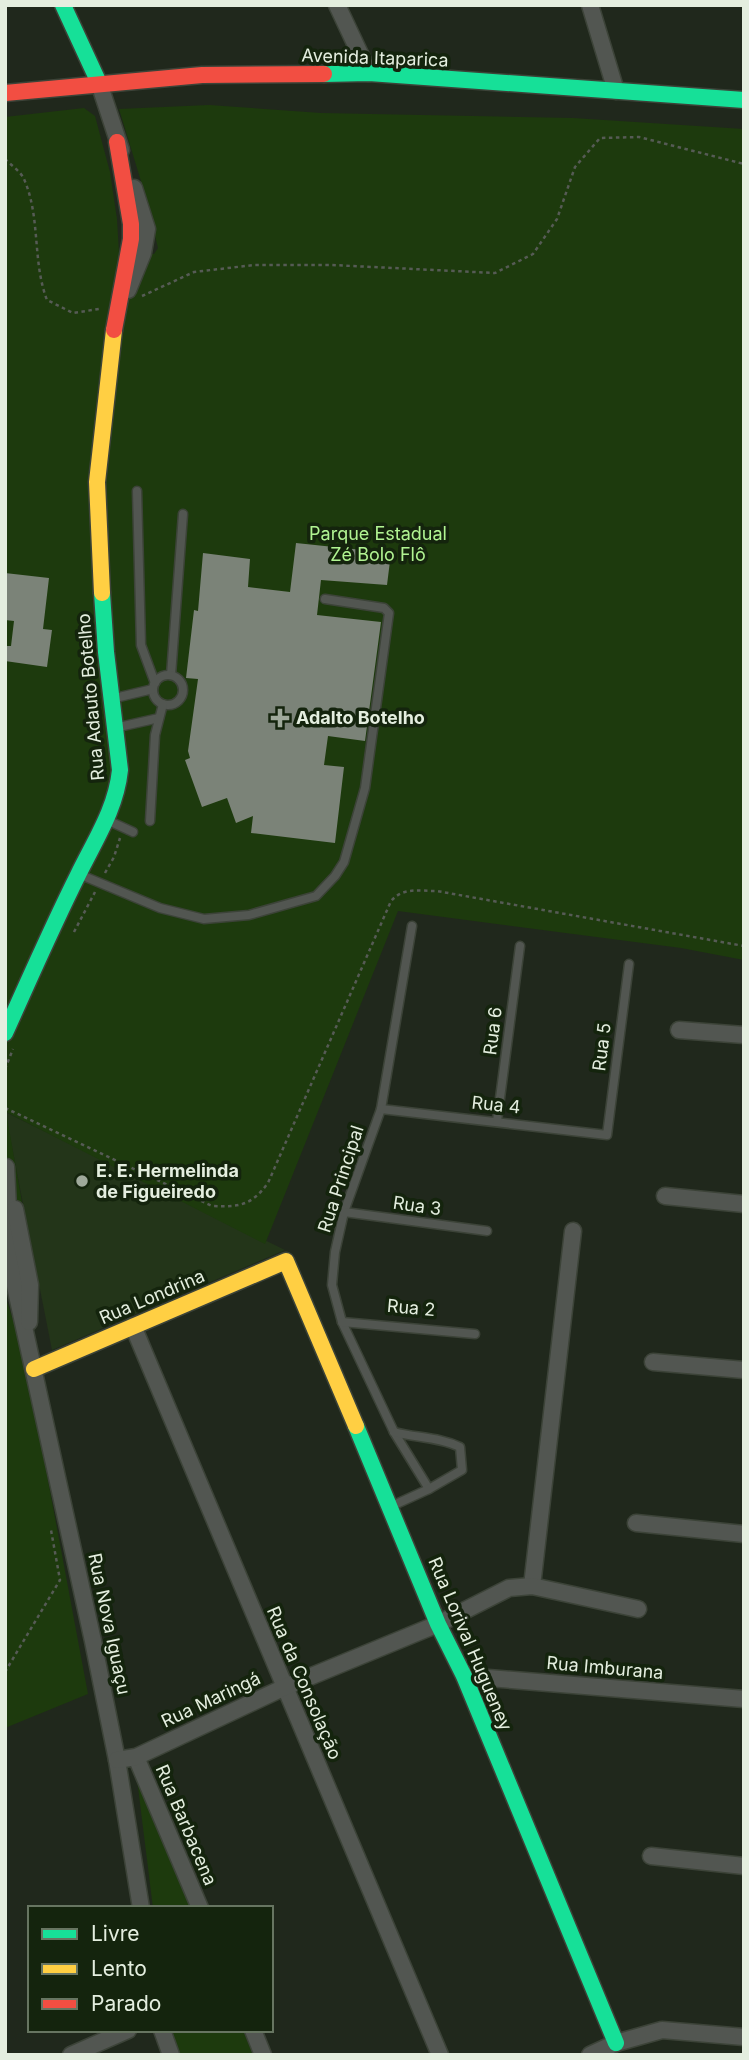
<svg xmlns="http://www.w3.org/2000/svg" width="749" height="2060" viewBox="0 0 749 2060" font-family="Inter,sans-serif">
<rect width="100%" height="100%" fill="#20281c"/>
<polygon fill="#233519" points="5,1112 285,1250 52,1350"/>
<g fill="#1d3a0d">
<polygon points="209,105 321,113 573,118 744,129 744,960 681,948 398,911 265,1244 6,1112 35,1275 5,1279 5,117 84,108 95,116 110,172 117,219 119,253 154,254 158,248 144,191 119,109"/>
<polygon points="5,1296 24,1352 88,1694 5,1728"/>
<polygon points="137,1779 191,1908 153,1908"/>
<polygon points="171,2030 243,2030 253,2055 180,2055"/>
</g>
<g fill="#7b8378">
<polygon points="296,543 391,553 387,585 321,580 317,615 381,622 365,741 328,736 324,765 344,767 335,843 251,833 253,816 236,823 227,798 202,807 185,760 190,758 188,751 198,679 186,678 194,610 198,611 203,553 250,559 248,587 290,592"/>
<polygon points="5,573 49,578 43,629 52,630 47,667 5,661 5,646 11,646 14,621 5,620"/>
</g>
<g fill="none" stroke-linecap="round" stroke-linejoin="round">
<g stroke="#3c4338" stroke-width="11">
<g id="lane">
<polyline points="137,491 141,645 155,683"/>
<polyline points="171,675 183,514"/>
<circle cx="168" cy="690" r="15"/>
<polyline points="115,698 153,689"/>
<polyline points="119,727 159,718"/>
<polyline points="109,821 133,832"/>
<polyline points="150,821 155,735 163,704"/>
<polyline points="81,875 160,908 204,919 249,915 316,896 335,876 344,862 365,788 389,613 384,608 325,599"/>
<polyline points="412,926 381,1109 344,1212 335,1252 332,1285 342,1322 394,1432 429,1489"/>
<polyline points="381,1109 607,1135 629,964"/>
<polyline points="497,1121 520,946"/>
<polyline points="344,1212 487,1231"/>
<polyline points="342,1322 475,1334"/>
<path d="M394,1505L429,1489L462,1470L460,1447C439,1437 417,1438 394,1432"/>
</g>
</g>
<g stroke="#3c4338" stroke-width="19">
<g id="street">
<polyline points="337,5 369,73"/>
<polyline points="590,5 616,91"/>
<polyline points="99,83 121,150"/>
<polyline points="128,290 143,253 147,229 134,188"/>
<polyline points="679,1030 744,1035"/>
<polyline points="6,1167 10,1250 15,1286 93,1641 117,1760 141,1908"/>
<polyline points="665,1196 744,1204"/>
<polyline points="15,1209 30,1285 29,1322"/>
<polyline points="133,1326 440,2055"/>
<polyline points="653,1362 744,1370"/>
<polyline points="636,1523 744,1534"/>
<polyline points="532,1586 573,1231"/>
<polyline points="464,1676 744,1699"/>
<polyline points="136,1757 200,1908"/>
<polyline points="117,1760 136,1757 285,1687 438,1624 509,1588 532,1586 638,1609"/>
<polyline points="651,1856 744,1866"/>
<polyline points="162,2030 171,2055"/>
<polyline points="253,2030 263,2055"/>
<polyline points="71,2055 128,2030"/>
<polyline points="590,2055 616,2043 662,2030 744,2037"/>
</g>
</g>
<g stroke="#3c4338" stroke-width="19">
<g id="fast">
<polyline points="63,5 99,83"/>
<polyline points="324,74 369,73 744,100"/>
<path d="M5,1033C29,980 52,927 78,875C95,840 116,809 120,770L106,652L102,593"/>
<polyline points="356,1426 438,1624 464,1676 616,2043"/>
</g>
</g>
<g stroke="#3c4338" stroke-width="19">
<g id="slow">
<polyline points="102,593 97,482 114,330"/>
<polyline points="34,1369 286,1261 356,1426"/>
</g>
</g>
<g stroke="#3c4338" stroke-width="19">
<g id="jam">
<polyline points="5,93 202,75 324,74"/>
<polyline points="114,330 131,239 131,224 117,142"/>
</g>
</g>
<g stroke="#565b55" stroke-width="2.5" stroke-dasharray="3.5 3.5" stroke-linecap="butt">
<path d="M5,159C11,165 21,172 24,179C41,218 32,261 47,300L73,313L99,309"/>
<polyline points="142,296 194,272 254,265 332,265 495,273 533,254 557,219 575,167 600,138 639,137 744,164"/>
<polyline points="105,873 114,857 120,838"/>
<polyline points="74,932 95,892"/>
<polyline points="5,1069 13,1049"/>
<path d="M5,1108L212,1206C239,1207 251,1206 268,1183L391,901C403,887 419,891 437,891L744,946"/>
<polyline points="5,1672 60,1580 51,1530"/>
</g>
<use href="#lane" stroke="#525651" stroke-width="8"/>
<use href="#street" stroke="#525651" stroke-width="16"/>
<use href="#fast" stroke="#16e098" stroke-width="16"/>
<use href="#slow" stroke="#ffcf43" stroke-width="16"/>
<use href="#jam" stroke="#f24e42" stroke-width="16"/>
</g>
<g fill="#9fa99b" stroke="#14240d" stroke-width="2.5">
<path d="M276.5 707.5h7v7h7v7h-7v7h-7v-7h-7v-7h7z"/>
<circle cx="82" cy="1181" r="7"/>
</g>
<g text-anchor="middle" stroke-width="7" stroke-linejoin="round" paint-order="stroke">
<g font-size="18" fill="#e4eedf" stroke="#14240d">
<text transform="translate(375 58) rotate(2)" y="6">Avenida Itaparica</text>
<text transform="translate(91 697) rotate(-95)" y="6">Rua Adauto Botelho</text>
<text transform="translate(493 1031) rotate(-83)" y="6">Rua 6</text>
<text transform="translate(602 1047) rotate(-83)" y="6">Rua 5</text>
<text transform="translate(496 1105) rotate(6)" y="6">Rua 4</text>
<text transform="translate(341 1179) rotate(-72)" y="6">Rua Principal</text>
<text transform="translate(417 1206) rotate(8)" y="6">Rua 3</text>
<text transform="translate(152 1297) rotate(-23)" y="6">Rua Londrina</text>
<text transform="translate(411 1308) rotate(5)" y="6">Rua 2</text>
<text transform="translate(109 1624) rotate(78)" y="6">Rua Nova Iguaçu</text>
<text transform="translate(470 1644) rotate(67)" y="6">Rua Lorival Hugueney</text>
<text transform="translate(605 1668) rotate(5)" y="6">Rua Imburana</text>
<text transform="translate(304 1683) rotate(67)" y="6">Rua da Consolação</text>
<text transform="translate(211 1700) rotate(-25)" y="6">Rua Maringá</text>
<text transform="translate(186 1825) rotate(67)" y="6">Rua Barbacena</text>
</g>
<g font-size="18" fill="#b1f492" stroke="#14240d">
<text x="378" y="540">Parque Estadual<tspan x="378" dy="21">Zé Bolo Flô</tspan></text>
</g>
<g font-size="18" font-weight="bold" fill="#e4eedf" stroke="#14240d" text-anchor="start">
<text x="296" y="724">Adalto Botelho</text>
<text x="96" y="1177">E. E. Hermelinda<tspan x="96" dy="21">de Figueiredo</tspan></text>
</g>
</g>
<rect width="749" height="2060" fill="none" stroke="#e4eedf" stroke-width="14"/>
<rect x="28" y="1906" width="245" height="126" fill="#14240d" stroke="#677561" stroke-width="2"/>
<rect x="42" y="1929" width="35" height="10" fill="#16e098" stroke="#677561" stroke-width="2"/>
<text x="91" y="1941" font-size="21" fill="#e4eedf">Livre</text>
<rect x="42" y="1964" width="35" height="10" fill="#ffcf43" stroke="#677561" stroke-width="2"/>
<text x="91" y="1976" font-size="21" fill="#e4eedf">Lento</text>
<rect x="42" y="1999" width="35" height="10" fill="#f24e42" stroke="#677561" stroke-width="2"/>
<text x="91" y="2011" font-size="21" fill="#e4eedf">Parado</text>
</svg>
